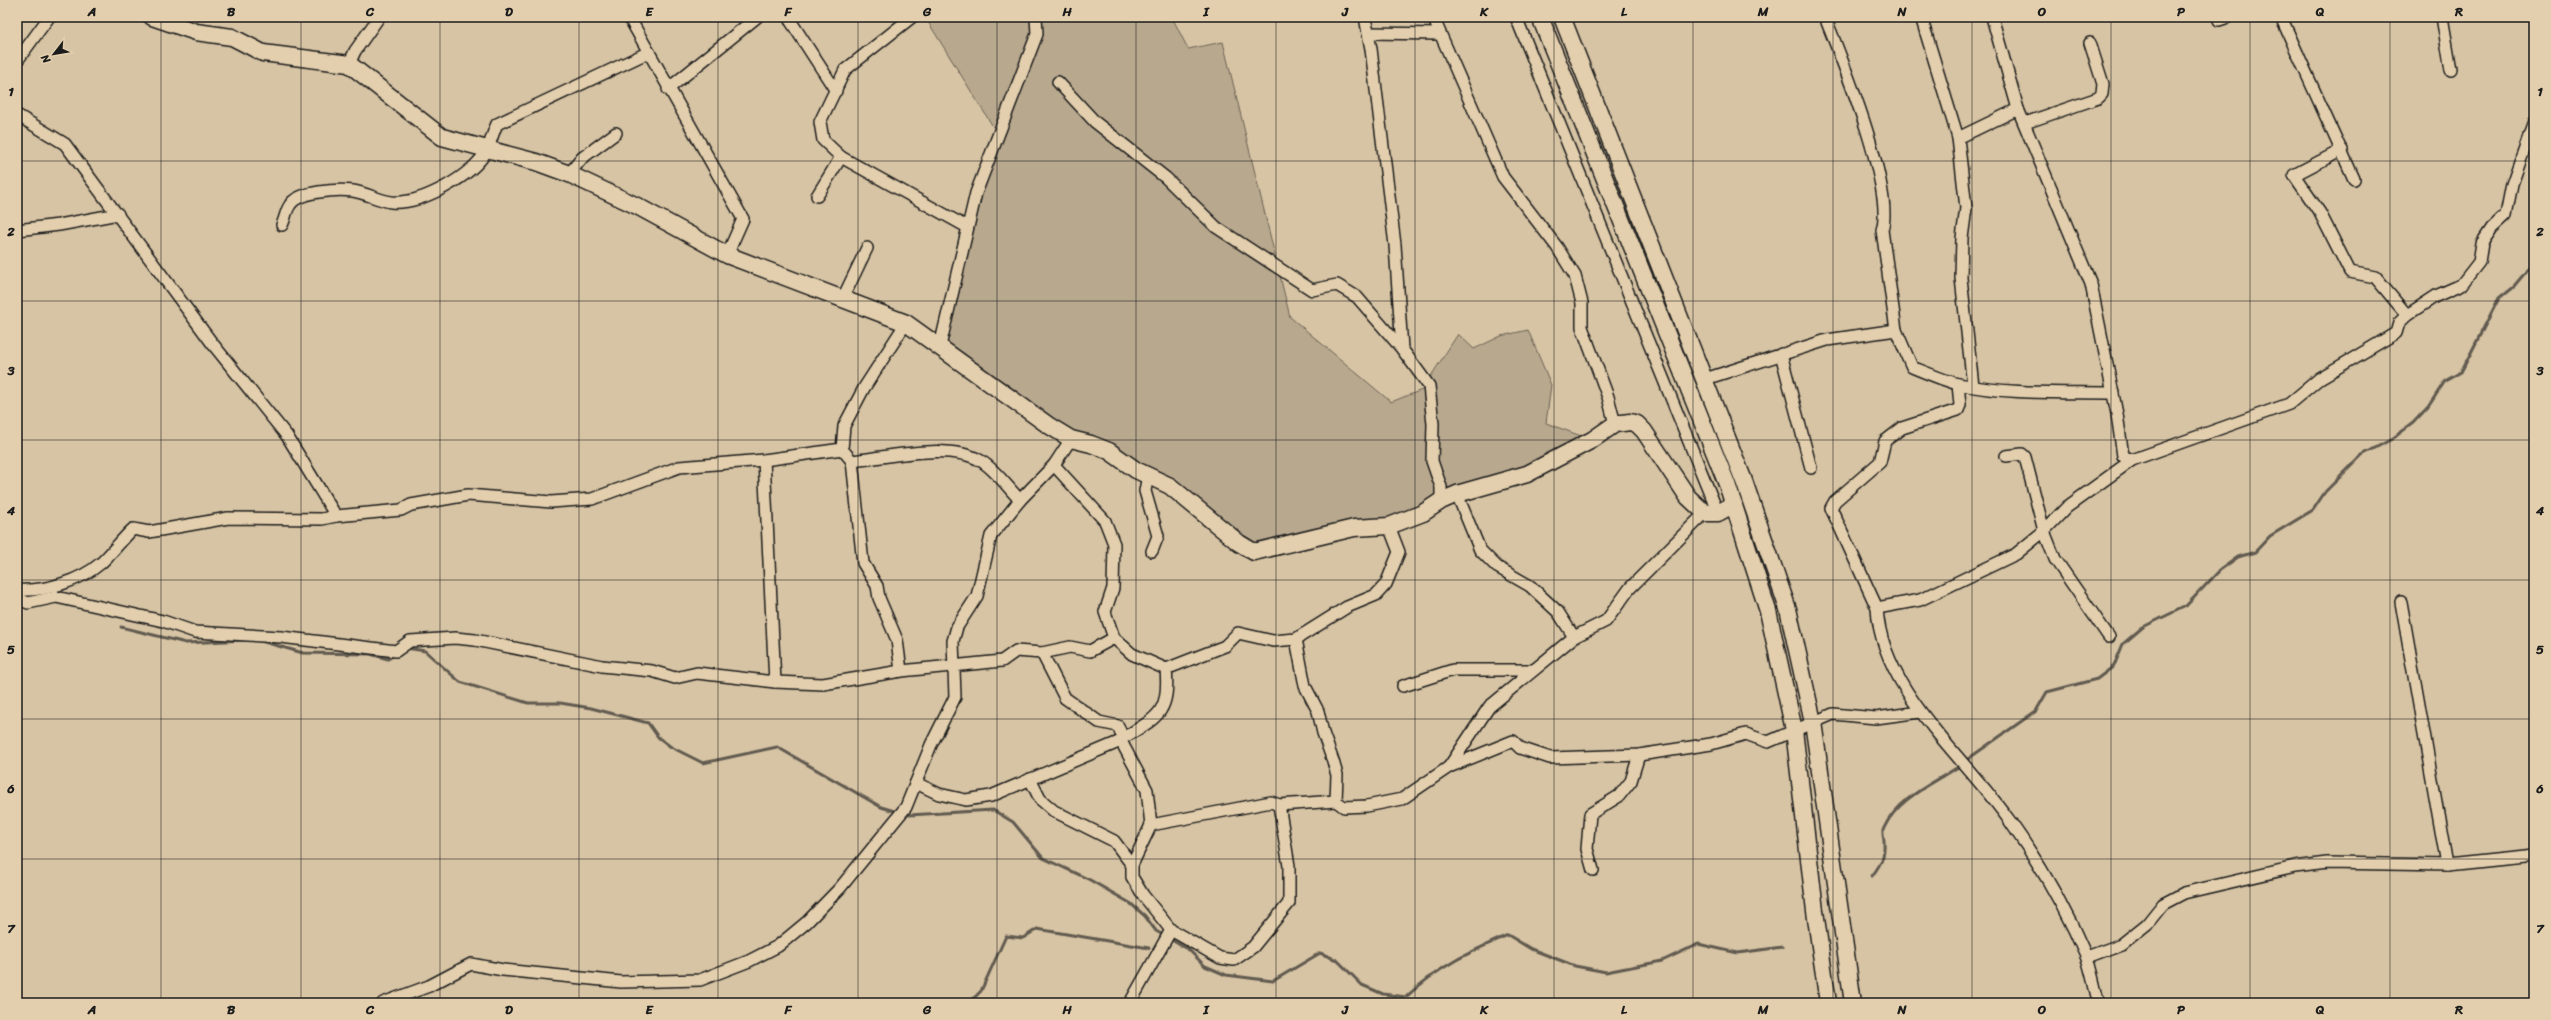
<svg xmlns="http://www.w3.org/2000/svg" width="2551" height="1020" viewBox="0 0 2551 1020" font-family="Sriracha,sans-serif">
<rect width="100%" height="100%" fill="#d7c4a4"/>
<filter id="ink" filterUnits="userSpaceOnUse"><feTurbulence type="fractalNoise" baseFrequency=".025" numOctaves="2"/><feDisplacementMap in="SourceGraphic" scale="8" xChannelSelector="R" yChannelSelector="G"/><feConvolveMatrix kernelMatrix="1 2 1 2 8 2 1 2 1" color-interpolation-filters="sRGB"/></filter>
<g filter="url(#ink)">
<path fill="#b8a88e" stroke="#6a6255" d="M925,17H1172L1188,49L1223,42L1290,317L1391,402L1422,390L1458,334L1474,349L1501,336L1528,330L1551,385L1546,423L1592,440L1423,513L1266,550C1154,487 1048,415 940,346L997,133Z"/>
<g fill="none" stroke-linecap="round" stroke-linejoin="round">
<g stroke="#615a4f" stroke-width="3">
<polyline points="121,627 186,643 245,640"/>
<polyline points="257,640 303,653 370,654 388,659 396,654"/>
<polyline points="406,648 425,651 460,682 528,703 560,703 591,708 648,723 658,737 671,747 703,763 777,747 881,807 898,812"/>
<polyline points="1965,761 2036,711 2047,692 2097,679 2114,666 2123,644 2143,627 2186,606 2220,570 2238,557 2255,552 2270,536 2313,510 2325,492 2362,455 2392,439 2413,423 2428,407 2445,381 2461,372 2499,298 2514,286 2534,262"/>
<path d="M903,813L909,815L993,810L1013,822L1043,858L1090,880L1130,903L1145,916L1156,931L1189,950L1205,966L1226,975L1273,981L1320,953L1337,960L1362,985L1383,994L1406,997C1439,966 1468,953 1508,935L1531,949L1575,966L1606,972L1662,961L1698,944L1738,953L1782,947"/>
<path d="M1872,876C1882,863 1885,856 1884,840C1883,836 1882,831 1884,828C1898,797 1935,783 1961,765"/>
<polyline points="969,1003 981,991 1006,936 1023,938 1037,929 1149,948"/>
</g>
<g stroke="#1c1c1c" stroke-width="14">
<g id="street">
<polyline points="629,17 743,219 727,255"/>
<polyline points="788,17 836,91"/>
<polyline points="912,17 845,70 820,122 823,140 841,157 967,227"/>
<polyline points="1365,17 1371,49 1395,245 1402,349 1429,386 1433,424 1432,461 1441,487 1441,501"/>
<polyline points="1433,17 1503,177 1557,247 1575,276 1582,303 1582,327 1608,397 1615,424"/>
<polyline points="1516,17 1718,513"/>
<path d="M1825,17C1842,60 1895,189 1882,230L1896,330L1912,367C1927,373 1943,380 1958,384C2009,395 2062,392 2113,393"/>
<polyline points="1921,17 1958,138 1966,208 1962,238 1961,278 1973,386"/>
<polyline points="1992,17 2018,109 2091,284 2117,414 2123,456 2132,460"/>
<polyline points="2281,17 2354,179"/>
<polyline points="2442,17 2451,70"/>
<polyline points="2219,20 2228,17"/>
<polyline points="1368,33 1440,34"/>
<polyline points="17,61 49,17"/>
<polyline points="349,64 355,51 379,17"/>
<polyline points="1058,82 1095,122 1166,178 1216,227 1312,290 1337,285 1357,297 1402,349"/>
<polyline points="668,89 757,17"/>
<polyline points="17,115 65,144 212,343 287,436 336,516 401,510 411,505 468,495 551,502 592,499 679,467 764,460 842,449 844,426 864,388 906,323"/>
<polyline points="2025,123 2098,98 2102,94 2103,84 2090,43"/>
<polyline points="1958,138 2018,109"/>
<polyline points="2342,150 2294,175 2320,213 2350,272 2375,277 2407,315"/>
<polyline points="569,174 582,158 616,133"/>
<polyline points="817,196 841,157"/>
<path d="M282,225C285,219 286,210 290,205C298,191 338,189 353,191C366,193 378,200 391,202C421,205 473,176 487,150C491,142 493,132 497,124L649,52"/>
<polyline points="17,230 59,225 118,214"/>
<polyline points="842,300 867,248"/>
<polyline points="940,346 976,193 1037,34 1036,17"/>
<polyline points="1781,354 1811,468"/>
<polyline points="1705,379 1827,340 1896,330"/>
<path d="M1958,384L1960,405L1958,410L1902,428L1885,441L1880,462L1835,501L1831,508L1877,608C1881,690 1964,756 2009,820C2038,861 2066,909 2086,956C2092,971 2094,988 2099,1003"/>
<polyline points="842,449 852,461 863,563 877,586 879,598 897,640 901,671"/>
<polyline points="2006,456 2022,454 2025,457 2044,531 2055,559 2109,637"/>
<polyline points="764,460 775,682"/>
<path d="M852,461C888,457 949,442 981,461C996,470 1008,488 1020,500"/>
<polyline points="1054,465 1105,521 1114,544 1113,588 1105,612 1114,638 1132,654 1166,669"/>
<polyline points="1148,475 1145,491 1158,536 1152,551"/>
<polyline points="1457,494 1480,550 1497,567 1530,586 1558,612 1574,637"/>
<path d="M17,590C45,592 80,581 101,563C113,552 122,539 133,529L149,532L228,518L322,519L336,516"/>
<polyline points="17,598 28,603 56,597 163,621 195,632 281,637 396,651 410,641 455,638 475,640 602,666 652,671 675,678 697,673 775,682 823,684 901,671 1002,661 1016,651 1042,653 1070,647 1090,651 1114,638"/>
<polyline points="2401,602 2447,865"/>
<polyline points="1877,608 1920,600 2016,554 2044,531 2067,507 2132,460 2289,404 2320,378 2396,333 2399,323 2407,315 2436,296 2461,285 2479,262 2482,243 2492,228 2506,215 2512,184 2534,122"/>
<polyline points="1296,639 1305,686 1318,711 1323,733 1333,761 1337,775 1336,801 1344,807 1367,806 1402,799 1449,767 1513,741 1520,748 1550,758 1639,755 1711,744 1746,734 1768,742 1833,714 1876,718 1920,712"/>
<polyline points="1042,653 1065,698 1099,722 1118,726 1123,738 1121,741 1147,790 1151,825 1132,865 1132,877 1143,895 1171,930 1220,958 1234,960 1253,947 1289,903 1289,866 1279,805"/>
<polyline points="1403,686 1453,670 1533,670"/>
<path d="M1123,738C1158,717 1170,713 1166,669L1225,646L1238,633L1273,641L1296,639L1347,607L1376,595L1386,584L1399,552L1389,526"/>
<polyline points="1449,767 1489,707 1574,637 1606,621 1630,588 1705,513"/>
<polyline points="1030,779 1040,799 1054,811 1114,841 1132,865"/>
<polyline points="916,783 939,794 966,800 991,796 1121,741"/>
<polyline points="1151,825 1271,802 1279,805 1336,801"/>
<polyline points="1593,870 1587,849 1590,814 1619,796 1631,781 1639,755"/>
<polyline points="2087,957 2122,944 2147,924 2163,904 2184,893 2295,867 2327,863 2447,865 2534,856"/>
<polyline points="383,1003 429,986 471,964 503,970 621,982 700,980 749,961 778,946 807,922 840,888 906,807 931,745 955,697 953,641 957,627 977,596 991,536 1020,500 1054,465 1071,439"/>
<polyline points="1130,1003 1171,930"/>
</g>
</g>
<g stroke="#1c1c1c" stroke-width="19">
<g id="secondary">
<polyline points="152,17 196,32 232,37 263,53 349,64 442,137 536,162 569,174 637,206 727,255 906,323 1048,425 1071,439 1091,444 1109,451 1136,470 1170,486 1239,543 1254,552 1354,528 1389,526 1423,513 1441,501 1457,494 1527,474 1592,440 1615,424 1630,422 1637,424 1644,431 1688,497 1705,513 1718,513 1734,504"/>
<polyline points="1540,17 1727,484 1768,611 1794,730 1815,911 1828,1003"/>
<polyline points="1562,17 1744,481 1788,609 1813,722 1853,1003"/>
</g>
</g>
<use href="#street" stroke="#e3cfad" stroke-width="11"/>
<use href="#secondary" stroke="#e3cfad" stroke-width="16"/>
</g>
</g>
<path fill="none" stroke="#1c1c1c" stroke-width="1" stroke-opacity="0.55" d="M161,17V1003M301,17V1003M440,17V1003M579,17V1003M718,17V1003M858,17V1003M997,17V1003M1136,17V1003M1276,17V1003M1415,17V1003M1554,17V1003M1693,17V1003M1833,17V1003M1972,17V1003M2111,17V1003M2250,17V1003M2390,17V1003M17,161H2534M17,301H2534M17,440H2534M17,580H2534M17,719H2534M17,859H2534"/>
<rect width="2551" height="1020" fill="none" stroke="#e3cfad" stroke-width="44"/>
<g transform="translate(54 54) rotate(239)" stroke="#e3cfad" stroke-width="3" paint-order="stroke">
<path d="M0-3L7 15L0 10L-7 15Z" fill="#1c1c1c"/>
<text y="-6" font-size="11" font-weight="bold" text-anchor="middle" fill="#1c1c1c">N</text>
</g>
<rect x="22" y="22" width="2507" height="976" fill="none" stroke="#1c1c1c" stroke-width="1.5"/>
<g font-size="13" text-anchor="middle" font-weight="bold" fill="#1c1c1c">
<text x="92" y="16">A</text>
<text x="231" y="16">B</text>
<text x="370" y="16">C</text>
<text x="509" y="16">D</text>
<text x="649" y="16">E</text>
<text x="788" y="16">F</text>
<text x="927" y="16">G</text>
<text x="1067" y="16">H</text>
<text x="1206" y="16">I</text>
<text x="1345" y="16">J</text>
<text x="1484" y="16">K</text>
<text x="1624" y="16">L</text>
<text x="1763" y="16">M</text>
<text x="1902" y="16">N</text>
<text x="2042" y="16">O</text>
<text x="2181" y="16">P</text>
<text x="2320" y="16">Q</text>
<text x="2459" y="16">R</text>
<text x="11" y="96">1</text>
<text x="2540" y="96">1</text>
<text x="11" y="236">2</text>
<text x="2540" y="236">2</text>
<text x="11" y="375">3</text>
<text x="2540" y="375">3</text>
<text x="11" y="515">4</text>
<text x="2540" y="515">4</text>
<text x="11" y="654">5</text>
<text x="2540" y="654">5</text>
<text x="11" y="793">6</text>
<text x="2540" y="793">6</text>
<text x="11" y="933">7</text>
<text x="2540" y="933">7</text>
<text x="92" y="1014">A</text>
<text x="231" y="1014">B</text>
<text x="370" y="1014">C</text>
<text x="509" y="1014">D</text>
<text x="649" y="1014">E</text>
<text x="788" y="1014">F</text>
<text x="927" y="1014">G</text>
<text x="1067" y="1014">H</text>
<text x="1206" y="1014">I</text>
<text x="1345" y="1014">J</text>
<text x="1484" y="1014">K</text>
<text x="1624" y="1014">L</text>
<text x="1763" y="1014">M</text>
<text x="1902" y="1014">N</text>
<text x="2042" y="1014">O</text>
<text x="2181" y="1014">P</text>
<text x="2320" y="1014">Q</text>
<text x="2459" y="1014">R</text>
</g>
</svg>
